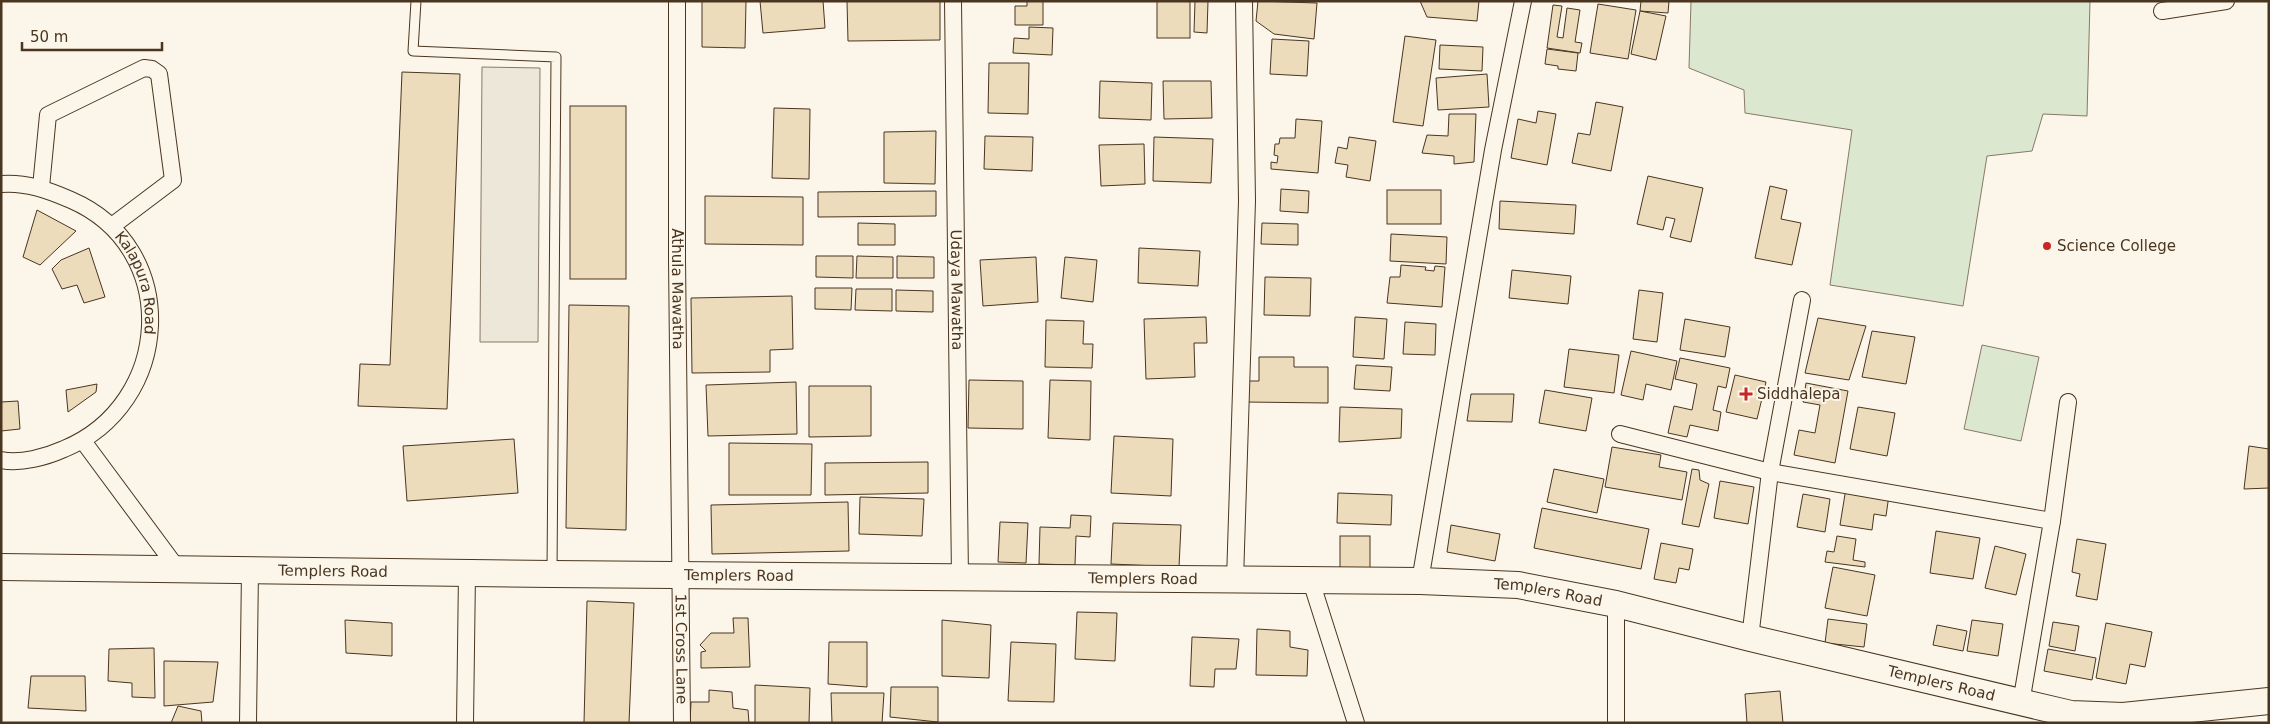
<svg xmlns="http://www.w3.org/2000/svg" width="2270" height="724" viewBox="0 0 2270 724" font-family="'DejaVu Sans',sans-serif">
<rect width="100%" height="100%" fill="#fbf6e9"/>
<g fill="#dce7d0" stroke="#887966">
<polygon points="1691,1 2090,1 2087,116 2043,114 2032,151 1987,156 1963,306 1830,285 1852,130 1745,113 1744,90 1689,68"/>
<polygon points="1982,345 2039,357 2021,441 1964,429"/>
</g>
<polygon fill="#ede7d9" stroke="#887966" points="482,67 540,68 538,342 480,342"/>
<g fill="#ecdcbc" stroke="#4a3520">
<polygon points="702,1 746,1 745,48 702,47"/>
<polygon points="760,1 823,1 825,28 763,33"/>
<polygon points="847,1 940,1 940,40 848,41"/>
<polygon points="1027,1 1043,1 1043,25 1015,25 1015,6 1027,6"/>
<rect x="1157" y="1" width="33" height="37"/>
<polygon points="1195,1 1208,1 1207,33 1194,32"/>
<polygon points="1258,1 1317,3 1314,39 1274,34 1256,21"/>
<polygon points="1420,1 1479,1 1477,21 1427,17"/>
<polygon points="1641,1 1669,1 1668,13 1640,11"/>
<polygon points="1598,4 1636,10 1628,59 1590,53"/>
<polygon points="1553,5 1562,6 1557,37 1563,38 1567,8 1580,10 1575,42 1582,43 1580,53 1547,48"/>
<polygon points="1640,11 1666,16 1656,60 1631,54"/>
<polygon points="1029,27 1053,28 1052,55 1013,53 1014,38 1029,39"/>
<polygon points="1405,36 1436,40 1423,126 1393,122"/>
<polygon points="1272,39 1309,41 1307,76 1270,74"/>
<polygon points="1440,45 1483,47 1482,71 1439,69"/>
<polygon points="1547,49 1578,53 1576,71 1558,69 1558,66 1545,64"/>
<polygon points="989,63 1029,63 1028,114 988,113"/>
<polygon points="402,72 460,74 447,409 358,406 360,364 390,365"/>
<polygon points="1487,74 1489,107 1438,110 1436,78"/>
<polygon points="1100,81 1152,83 1151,120 1099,118"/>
<polygon points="1163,81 1211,81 1212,118 1164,119"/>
<polygon points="1596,102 1623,107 1611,171 1572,163 1578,133 1590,135"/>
<rect x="570" y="106" width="56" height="173"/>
<polygon points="774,108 810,109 809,179 772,178"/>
<polygon points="1538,111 1556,114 1547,165 1511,158 1518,119 1536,123"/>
<polygon points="1449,114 1476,114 1474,162 1454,164 1454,156 1422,153 1427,135 1448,136"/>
<polygon points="1296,119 1322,121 1318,173 1271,169 1271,162 1277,163 1278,156 1274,155 1275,144 1279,144 1280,138 1295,138"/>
<polygon points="936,131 935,184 884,183 884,132"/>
<polygon points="985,136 1033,137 1032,171 984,169"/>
<polygon points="1154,137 1213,139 1211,183 1153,181"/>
<polygon points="1349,137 1376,141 1370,181 1346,177 1348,165 1335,163 1338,147 1347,149"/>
<polygon points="1144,144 1145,184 1101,186 1099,145"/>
<polygon points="1648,176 1703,188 1691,242 1670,237 1675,219 1666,217 1663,230 1637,224"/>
<polygon points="1770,186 1787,190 1781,219 1801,223 1792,265 1755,258"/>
<polygon points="1281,189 1309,191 1308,213 1280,211"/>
<rect x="1387" y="190" width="54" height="34"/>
<polygon points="936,191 936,216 818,217 818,192"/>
<polygon points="705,196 803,197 803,245 705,244"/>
<polygon points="1500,201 1576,205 1574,234 1499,229"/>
<polygon points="37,210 76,231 40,265 23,257"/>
<polygon points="858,223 895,224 895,245 858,245"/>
<polygon points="1262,223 1298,224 1298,245 1261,244"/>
<polygon points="1391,234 1447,237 1446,264 1390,261"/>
<polygon points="89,248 105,297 84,303 77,285 62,289 52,269 61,260"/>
<polygon points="1139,248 1200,251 1198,286 1138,283"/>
<polygon points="816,256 853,256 853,278 816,277"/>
<polygon points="857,256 893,257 893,278 856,278"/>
<polygon points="897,256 934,257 934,278 897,278"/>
<polygon points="1036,257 1038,302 983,306 980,260"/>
<polygon points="1065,257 1097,260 1093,302 1061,298"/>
<polygon points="1401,265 1426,267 1425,270 1434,271 1435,266 1445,267 1442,307 1387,303 1390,277 1400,277"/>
<polygon points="1512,270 1571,276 1568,304 1509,298"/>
<polygon points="1265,277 1311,278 1310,316 1264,315"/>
<polygon points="815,288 852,288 851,310 815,309"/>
<polygon points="856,289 892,289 892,311 855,310"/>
<polygon points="896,290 933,291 933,312 896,311"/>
<polygon points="1639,290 1663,293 1657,342 1633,339"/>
<polygon points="792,296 793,349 770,350 770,372 692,373 691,298"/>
<polygon points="569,305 629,306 626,530 566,528"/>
<polygon points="1206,317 1207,343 1194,343 1195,377 1146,379 1144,319"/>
<polygon points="1355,317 1387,319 1384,359 1353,357"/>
<polygon points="1818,318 1866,326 1849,380 1805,373"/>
<polygon points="1685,319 1730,327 1725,357 1680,350"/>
<polygon points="1046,320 1084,321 1083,344 1093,344 1092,368 1045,367"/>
<polygon points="1405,322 1436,324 1435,355 1403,354"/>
<polygon points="1872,331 1915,337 1906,384 1862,377"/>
<polygon points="1569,349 1619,355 1614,393 1564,387"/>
<polygon points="1631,351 1677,361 1671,390 1646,384 1643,400 1621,395"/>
<polygon points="1259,357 1294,357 1294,367 1328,367 1328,403 1245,402 1245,381 1259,381"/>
<polygon points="1680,358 1730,368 1726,388 1718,386 1713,410 1721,412 1718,431 1690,425 1687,437 1668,433 1674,406 1692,410 1697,384 1675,379"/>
<polygon points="1356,365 1392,367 1390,391 1354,389"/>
<polygon points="1735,375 1766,382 1757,419 1726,412"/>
<polygon points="969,380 1023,381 1023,429 968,428"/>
<polygon points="1050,380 1091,381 1090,440 1048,438"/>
<polygon points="796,382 797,434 708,436 706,385"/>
<polygon points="1806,383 1848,391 1835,463 1794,455 1799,430 1815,433 1820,405 1803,402"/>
<polygon points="97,384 96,392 68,412 66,390"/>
<polygon points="809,386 871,386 871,436 809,437"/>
<polygon points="1545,390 1592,398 1586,431 1539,423"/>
<polygon points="1471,394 1514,394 1512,422 1467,421"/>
<polygon points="18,401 20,429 1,431 1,402"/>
<polygon points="1340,407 1402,409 1401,438 1339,442"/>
<polygon points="1858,407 1895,413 1887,456 1850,449"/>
<polygon points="1114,436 1173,439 1171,496 1111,493"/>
<polygon points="514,439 518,493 407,501 403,446"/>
<polygon points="729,443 812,444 811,495 729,495"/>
<polygon points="2249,446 2269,449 2269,488 2244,489"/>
<polygon points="1612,447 1661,455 1659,467 1687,472 1682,500 1605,487"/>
<polygon points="928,462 928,493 825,495 825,463"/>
<polygon points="1554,469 1604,479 1597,513 1547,502"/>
<polygon points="1692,469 1699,470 1700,480 1709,484 1699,527 1682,524"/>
<polygon points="1720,481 1754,487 1748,524 1714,518"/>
<polygon points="1846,488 1889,495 1886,516 1874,514 1872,530 1840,525"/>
<polygon points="1338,493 1392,495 1391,525 1337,523"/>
<polygon points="1803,494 1830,499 1825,532 1797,527"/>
<polygon points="860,497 924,499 922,536 859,534"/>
<polygon points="848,502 849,551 712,554 711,505"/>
<polygon points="1542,508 1649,529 1641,569 1534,548"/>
<polygon points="1071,515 1091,516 1090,537 1076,536 1075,565 1039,564 1040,527 1070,528"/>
<polygon points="1000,522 1028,523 1026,563 998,562"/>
<polygon points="1113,523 1181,525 1179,567 1111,564"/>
<polygon points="1451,525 1500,534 1495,561 1447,552"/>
<polygon points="1936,531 1980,538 1973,579 1930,573"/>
<rect x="1340" y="536" width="30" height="35"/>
<polygon points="1837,536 1856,539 1853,560 1865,562 1865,567 1825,562 1827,551 1834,552"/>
<polygon points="2077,539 2106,544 2097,600 2076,596 2080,574 2072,572"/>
<polygon points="1661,543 1693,549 1689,570 1679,568 1676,583 1654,579"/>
<polygon points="1995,546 2026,554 2016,595 1985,588"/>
<polygon points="1833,567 1875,575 1867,616 1825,608"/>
<polygon points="587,601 634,603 629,723 584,723"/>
<polygon points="1077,612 1117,613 1115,661 1075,659"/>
<polygon points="733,618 748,618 750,667 701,668 701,652 706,651 700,645 711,633 734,633"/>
<polygon points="1828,619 1867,624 1864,647 1825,643"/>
<polygon points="345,620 392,623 392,656 346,653"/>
<polygon points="942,620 991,625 989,678 942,676"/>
<polygon points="1972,620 2003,624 1998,656 1967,651"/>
<polygon points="2053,622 2079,626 2075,651 2049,646"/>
<polygon points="2106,623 2152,632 2145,667 2130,664 2126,684 2096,678"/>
<polygon points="1937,625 1967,631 1963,651 1933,645"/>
<polygon points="1257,629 1290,631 1290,647 1308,650 1307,676 1256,675"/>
<polygon points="1192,637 1239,639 1236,669 1215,669 1214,687 1190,686"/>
<polygon points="829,642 867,642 867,687 828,684"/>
<polygon points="1011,642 1056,644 1054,702 1008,701"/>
<polygon points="154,648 155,698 132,697 132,683 108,681 109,649"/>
<polygon points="2048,649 2096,658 2092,680 2044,671"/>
<polygon points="164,661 218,662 213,702 164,706"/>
<polygon points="31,676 85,676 86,711 28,708"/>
<polygon points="755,685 810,688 809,723 755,723"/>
<polygon points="891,687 938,687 938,722 890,717"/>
<polygon points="709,690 732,692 733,708 748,710 749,723 690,723 691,702 709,702"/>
<polygon points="1780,691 1783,723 1747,723 1745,694"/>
<polygon points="831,693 884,693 882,723 832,723"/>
<polygon points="178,706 201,711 202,723 171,723"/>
</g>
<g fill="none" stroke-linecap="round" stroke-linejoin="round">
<g stroke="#4a3520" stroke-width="11">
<polyline id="lane" points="416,1 413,51 556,57 552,572"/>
</g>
<g stroke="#4a3520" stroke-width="18">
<g id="street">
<path id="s1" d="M677,1V259L682,723"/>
<path id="s2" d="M953,1L960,578"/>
<polyline points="2162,11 2226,1"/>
<path id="s3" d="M1,184C26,182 48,190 71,200C182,248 173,404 64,449C46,457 21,464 1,460"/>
<polyline points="41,187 48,115 144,68 152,69 159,74 173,180 112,226"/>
<polyline points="1620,434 1770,472 2052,521 2021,703"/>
<polyline points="83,441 177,568"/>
<polyline points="2052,521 2068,402"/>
<polyline points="1235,580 1247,201 1244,1"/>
<polyline points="1311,581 1356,723"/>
<polyline points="1420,581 1493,150 1523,1"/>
<polyline points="1750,638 1770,472 1802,300"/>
<polyline points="248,723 250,570"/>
<polyline points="465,723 467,573"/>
<polyline points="1616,723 1616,604"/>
</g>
</g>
<g stroke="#4a3520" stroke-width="28">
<g id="primary">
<path id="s4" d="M1,567L552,574L1420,581L1518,585L1616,604L1750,638L2071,714L2123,716L2269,701"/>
</g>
</g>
<use href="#lane" stroke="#fbf6e9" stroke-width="9"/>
<use href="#street" stroke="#fbf6e9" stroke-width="16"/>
<use href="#primary" stroke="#fbf6e9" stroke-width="26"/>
</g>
<g fill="#c62828" stroke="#fbf6e9" stroke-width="2">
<circle cx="2047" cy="246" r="5"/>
<path d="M1743.5 386.5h5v5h5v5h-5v5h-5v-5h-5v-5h5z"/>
</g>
<g text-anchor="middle" stroke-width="4" stroke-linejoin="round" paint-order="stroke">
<g font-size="15" fill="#4a3520" stroke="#fbf6e9" text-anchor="start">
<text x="2057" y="251">Science College</text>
<text x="1757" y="399">Siddhalepa</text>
</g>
<g font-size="15" fill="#4a3520" stroke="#fbf6e9">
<text dy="5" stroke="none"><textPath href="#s3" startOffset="185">Kalapura Road</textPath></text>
<text dy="5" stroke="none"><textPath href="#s1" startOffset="288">Athula Mawatha</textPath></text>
<text dy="5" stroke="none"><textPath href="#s2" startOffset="289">Udaya Mawatha</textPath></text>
<text dy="5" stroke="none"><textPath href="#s4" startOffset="332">Templers Road</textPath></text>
<text dy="5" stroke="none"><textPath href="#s4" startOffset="738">Templers Road</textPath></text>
<text dy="5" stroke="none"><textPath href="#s4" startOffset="1142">Templers Road</textPath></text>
<text dy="5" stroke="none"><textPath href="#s4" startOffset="1548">Templers Road</textPath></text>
<text dy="5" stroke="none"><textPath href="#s1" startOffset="648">1st Cross Lane</textPath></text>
<text dy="5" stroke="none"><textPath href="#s4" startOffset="1952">Templers Road</textPath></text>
</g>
</g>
<rect width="2270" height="724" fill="none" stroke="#4a3520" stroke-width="5"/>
<path d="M22 42v8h140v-8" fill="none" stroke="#4a3520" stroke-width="2.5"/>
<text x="30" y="42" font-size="15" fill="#4a3520" stroke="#fbf6e9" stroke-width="4" paint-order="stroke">50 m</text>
</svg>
